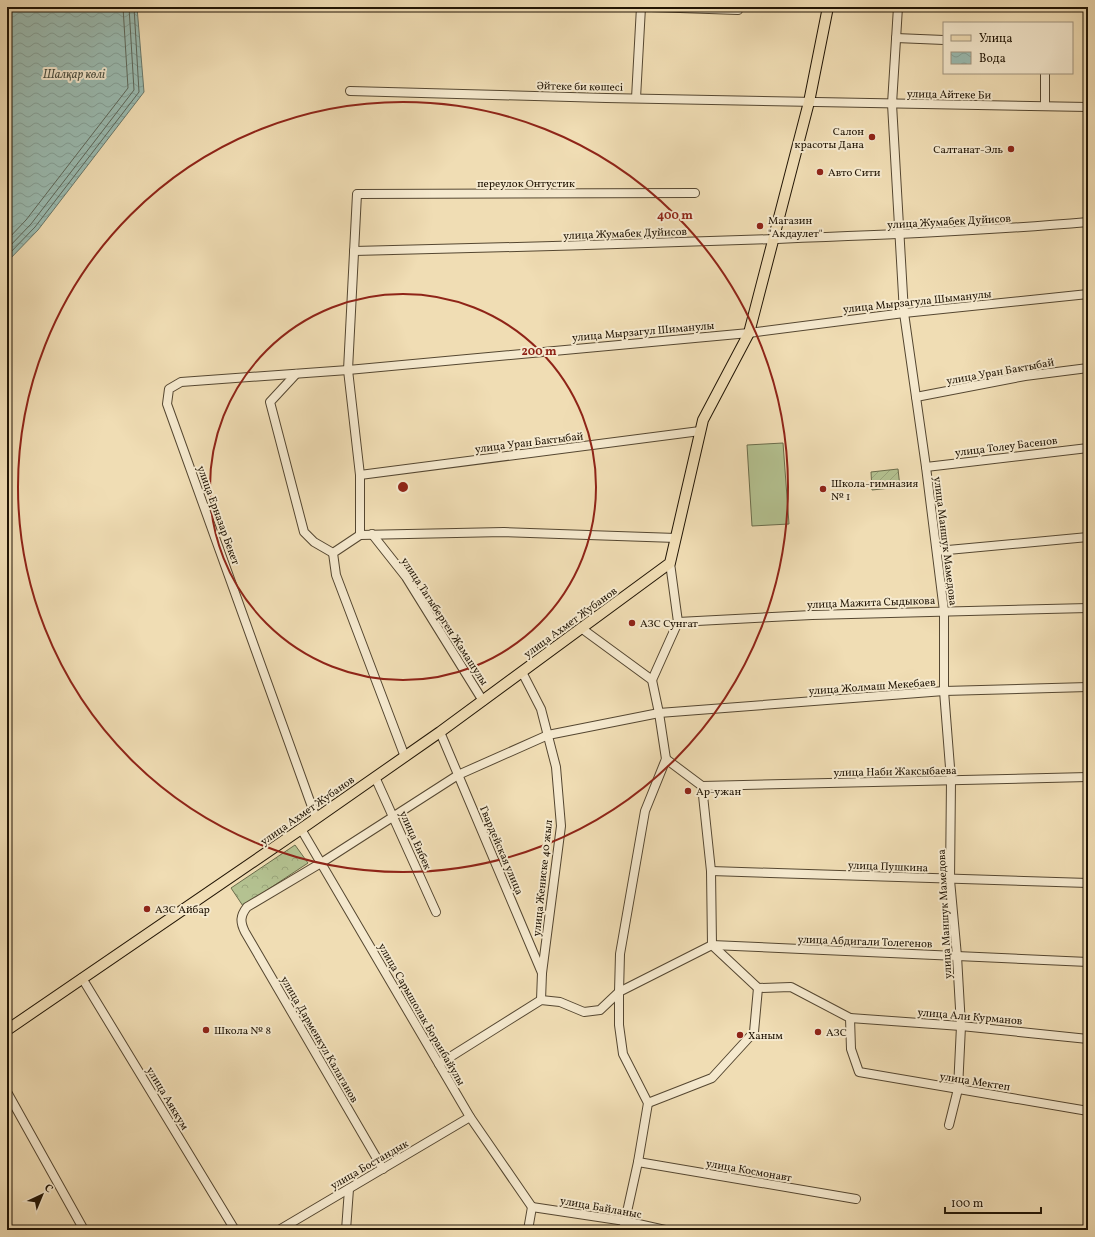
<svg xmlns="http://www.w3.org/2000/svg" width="1095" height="1237" viewBox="0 0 1095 1237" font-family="Vollkorn,serif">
<defs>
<pattern id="forest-crowns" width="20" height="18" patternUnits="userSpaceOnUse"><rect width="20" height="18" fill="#b4c291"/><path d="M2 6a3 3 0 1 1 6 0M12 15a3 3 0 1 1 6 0" fill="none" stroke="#9aa67c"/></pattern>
<pattern id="garden-furrows" width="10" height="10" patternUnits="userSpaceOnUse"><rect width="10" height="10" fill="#b4c291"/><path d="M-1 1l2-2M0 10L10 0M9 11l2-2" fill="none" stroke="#9aa67c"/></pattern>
<pattern id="water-waves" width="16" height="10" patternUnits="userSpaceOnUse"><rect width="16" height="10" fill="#9abbb1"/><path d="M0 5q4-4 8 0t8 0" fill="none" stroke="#84a097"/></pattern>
</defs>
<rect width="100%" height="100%" fill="#f0ddb4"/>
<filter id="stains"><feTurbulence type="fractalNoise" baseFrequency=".005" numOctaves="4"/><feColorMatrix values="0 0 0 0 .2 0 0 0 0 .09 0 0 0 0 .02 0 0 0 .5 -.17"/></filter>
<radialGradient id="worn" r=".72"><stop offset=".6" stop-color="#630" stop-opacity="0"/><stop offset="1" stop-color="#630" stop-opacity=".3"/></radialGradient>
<polygon fill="#b4c291" stroke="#6a6c4b" points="783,443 789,524 752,526 747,445"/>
<polygon fill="url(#forest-crowns)" stroke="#6a6c4b" points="295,845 308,863 243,906 231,888"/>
<polygon fill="url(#garden-furrows)" stroke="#6a6c4b" points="898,469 900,487 872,490 871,472"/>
<polygon fill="url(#water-waves)" stroke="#6a796c" points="7,7 137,7 144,92 38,230 7,262"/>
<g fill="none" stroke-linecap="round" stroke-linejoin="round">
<g stroke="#5e685b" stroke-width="1">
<polyline points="7,240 26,220 128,88 123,7"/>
<polyline points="7,249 31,224 134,90 129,7"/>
<polyline points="7,256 35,227 139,92 134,7"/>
</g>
<g stroke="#554731" stroke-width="10">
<g id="minor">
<polyline points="651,7 738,10"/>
<polyline points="898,7 892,104 904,313 926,467 944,611 944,691 951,780 950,880 957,956 961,1026 958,1089 949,1125"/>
<polyline points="896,38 944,40"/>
<polyline points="350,91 606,98 1088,107"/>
<polyline points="636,98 641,7"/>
<polyline points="1045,106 1045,73"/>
<path d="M354,251C494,248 635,244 775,239C879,235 984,231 1088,222"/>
<polyline points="296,374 270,402 304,532 314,542 333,553"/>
<polyline points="916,397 1025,376 1088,368"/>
<polyline points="926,467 1088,448"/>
<polyline points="360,475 700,431"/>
<polyline points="372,534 406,577 483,701"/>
<polyline points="360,535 333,553 336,575 405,757"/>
<polyline points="676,538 504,532 360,535 360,475 348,370 357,194 695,193"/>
<polyline points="937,551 1088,537"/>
<polyline points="678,622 812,615 1088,608"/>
<polyline points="581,628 652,680 659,713 666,759 645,811 620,954 619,992 619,1025 623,1054 648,1103 638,1162 623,1230"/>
<polyline points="522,672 541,709 556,767 561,826 542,973"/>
<polyline points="652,680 678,622 670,563"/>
<polyline points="440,732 542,973 541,1000"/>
<polyline points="666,759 702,786 711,871 712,945 758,988 791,987 850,1018 851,1049 859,1072 1088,1111"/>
<polyline points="375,777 436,912"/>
<polyline points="702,786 1088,777"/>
<polyline points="316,818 167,404 169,389 181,382 348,370 749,333 904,313 1088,294"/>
<polyline points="301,829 470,1117 532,1207"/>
<polyline points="711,871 1088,883"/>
<polyline points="82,978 235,1230"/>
<polyline points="850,1018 961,1026 1088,1039"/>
<polyline points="439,1064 541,1000 560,1002 584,1012 600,1010 619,992 712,945 1088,962"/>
<polyline points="7,1092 84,1230"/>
<polyline points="648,1103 712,1078 754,1032 758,988"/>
<polyline points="638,1162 856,1199"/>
<path d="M383,1169L245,932C240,922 240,916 247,907L321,863L458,775L548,735L659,713L944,691L1088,687"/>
<polyline points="532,1207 625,1221 665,1230"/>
<polyline points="279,1230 470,1117"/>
<polyline points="346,1230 349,1189"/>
<polyline points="528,1230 532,1207"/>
</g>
</g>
<g stroke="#211505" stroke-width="12">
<polyline id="major" points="7,1030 301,829 440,732 670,563 703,420 749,333 809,102 828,7"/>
</g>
<use href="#minor" stroke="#f5e9ce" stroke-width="8"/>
<use href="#major" stroke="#f0ddb4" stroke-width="10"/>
</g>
<g fill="none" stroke="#8f2418" stroke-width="2">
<circle cx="403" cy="487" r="193"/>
<circle cx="403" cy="487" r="385"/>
</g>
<g fill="#8f2418" stroke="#f5e9ce" stroke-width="1.5">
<circle cx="872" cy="137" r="4"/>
<circle cx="1011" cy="149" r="4"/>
<circle cx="820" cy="172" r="4"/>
<circle cx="760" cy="226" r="4"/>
<circle cx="823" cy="489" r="4"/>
<circle cx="632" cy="623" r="4"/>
<circle cx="688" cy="791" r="4"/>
<circle cx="147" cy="909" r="4"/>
<circle cx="206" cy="1030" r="4"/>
<circle cx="818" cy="1032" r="4"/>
<circle cx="740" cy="1035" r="4"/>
</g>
<g text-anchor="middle" stroke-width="4" stroke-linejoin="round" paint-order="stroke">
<g font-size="11" fill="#211505" stroke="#f5e9ce">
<text transform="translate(580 86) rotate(1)" y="4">Әйтеке би көшесі</text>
<text transform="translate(949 94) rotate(1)" y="4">улица Айтеке Би</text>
<text x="526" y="187">переулок Онтустик</text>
<text transform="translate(949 221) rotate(-3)" y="4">улица Жумабек Дуйисов</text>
<text transform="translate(625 233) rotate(-2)" y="4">улица Жумабек Дуйисов</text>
<text transform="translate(917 301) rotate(-6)" y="4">улица Мырзагула Шыманулы</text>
<text transform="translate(643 331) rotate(-5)" y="4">улица Мырзагул Шиманулы</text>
<text transform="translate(1000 371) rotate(-10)" y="4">улица Уран Бактыбай</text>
<text transform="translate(529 442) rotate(-7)" y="4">улица Уран Бактыбай</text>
<text transform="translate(1006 446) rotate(-7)" y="4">улица Толеу Басенов</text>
<text transform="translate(219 515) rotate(70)" y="4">улица Ерназар Бекет</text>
<text transform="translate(946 541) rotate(83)" y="4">улица Маншук Мамедова</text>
<text transform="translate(871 602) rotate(-2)" y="4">улица Мажита Сыдыкова</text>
<text transform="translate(445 621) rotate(57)" y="4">улица Тагыберген Жамашулы</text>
<text transform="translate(570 622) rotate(-36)" y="4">улица Ахмет Жубанов</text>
<text transform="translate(872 686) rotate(-4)" y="4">улица Жолмаш Мекебаев</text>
<text transform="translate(895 771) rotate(-1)" y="4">улица Наби Жаксыбаева</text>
<text transform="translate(307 810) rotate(-35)" y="4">улица Ахмет Жубанов</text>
<text transform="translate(416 840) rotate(66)" y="4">улица Енбек</text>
<text transform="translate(502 850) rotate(67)" y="4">Гвардейская улица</text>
<text transform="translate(888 866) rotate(2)" y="4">улица Пушкина</text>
<text transform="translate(542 878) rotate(-84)" y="4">улица Жениске 40 жыл</text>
<text transform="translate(944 914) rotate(-93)" y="4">улица Маншук Мамедова</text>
<text transform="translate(865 941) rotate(2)" y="4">улица Абдигали Толегенов</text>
<text transform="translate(422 1014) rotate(60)" y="4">улица Сарышолак Боранбайулы</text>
<text transform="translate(970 1016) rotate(5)" y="4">улица Али Курманов</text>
<text transform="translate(320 1039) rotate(60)" y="4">улица Дарменкул Калаганов</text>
<text transform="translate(975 1081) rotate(9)" y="4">улица Мектеп</text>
<text transform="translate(168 1098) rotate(59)" y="4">улица Аяккум</text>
<text transform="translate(369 1164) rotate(-30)" y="4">улица Бостандык</text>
<text transform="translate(749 1170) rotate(10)" y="4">улица Космонавт</text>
<text transform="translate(601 1207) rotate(10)" y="4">улица Байланыс</text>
</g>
<g font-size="11" fill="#211505" stroke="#f5e9ce" text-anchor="start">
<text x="864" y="135" text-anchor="end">Салон<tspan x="864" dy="13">красоты Дана</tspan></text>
<text x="1003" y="153" text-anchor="end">Салтанат-Эль</text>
<text x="828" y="176">Авто Сити</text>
<text x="768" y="224">Магазин<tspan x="768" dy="13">"Акдаулет"</tspan></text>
<text x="831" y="487">Школа-гимназия<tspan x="831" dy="13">№ 1</tspan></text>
<text x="640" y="627">АЗС Сунгат</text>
<text x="696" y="795">Ар-ужан</text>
<text x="155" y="913">АЗС Айбар</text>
<text x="214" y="1034">Школа № 8</text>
<text x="826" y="1036">АЗС</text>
<text x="748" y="1039">Ханым</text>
</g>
<g font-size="12" font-style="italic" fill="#4b4f41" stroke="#f5e9ce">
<text x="74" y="78">Шалқар көлі</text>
</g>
</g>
<circle cx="403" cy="487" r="6" fill="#8f2418" stroke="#f5e9ce" stroke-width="2"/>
<g font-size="12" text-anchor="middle" font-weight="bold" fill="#8f2418" stroke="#f5e9ce" stroke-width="4" stroke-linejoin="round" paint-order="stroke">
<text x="675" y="219">400 m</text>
<text x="539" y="355">200 m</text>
</g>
<rect width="1095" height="1237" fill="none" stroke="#f0ddb4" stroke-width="24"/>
<rect x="8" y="8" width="1079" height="1221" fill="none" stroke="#211505" stroke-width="2"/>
<rect x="12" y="12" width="1071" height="1213" fill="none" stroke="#211505"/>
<rect x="943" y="22" width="130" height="52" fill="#f5e9ce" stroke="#a0947e"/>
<rect x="951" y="35" width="20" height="6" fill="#f0ddb4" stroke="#a0947e"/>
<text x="979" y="42" font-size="12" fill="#211505">Улица</text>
<rect x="951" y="52" width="20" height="12" fill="url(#water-waves)" stroke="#a0947e"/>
<text x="979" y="62" font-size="12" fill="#211505">Вода</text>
<g transform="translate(42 1195) rotate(44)" stroke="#f5e9ce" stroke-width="3" paint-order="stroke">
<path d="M0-3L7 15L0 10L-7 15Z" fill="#211505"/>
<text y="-6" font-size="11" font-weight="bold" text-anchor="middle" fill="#211505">С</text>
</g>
<path d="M945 1207v6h96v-6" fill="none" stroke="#211505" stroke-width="2"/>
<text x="951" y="1207" font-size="12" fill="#211505" stroke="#f5e9ce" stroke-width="3" paint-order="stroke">100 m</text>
<rect width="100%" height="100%" filter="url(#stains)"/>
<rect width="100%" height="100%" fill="url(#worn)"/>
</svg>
